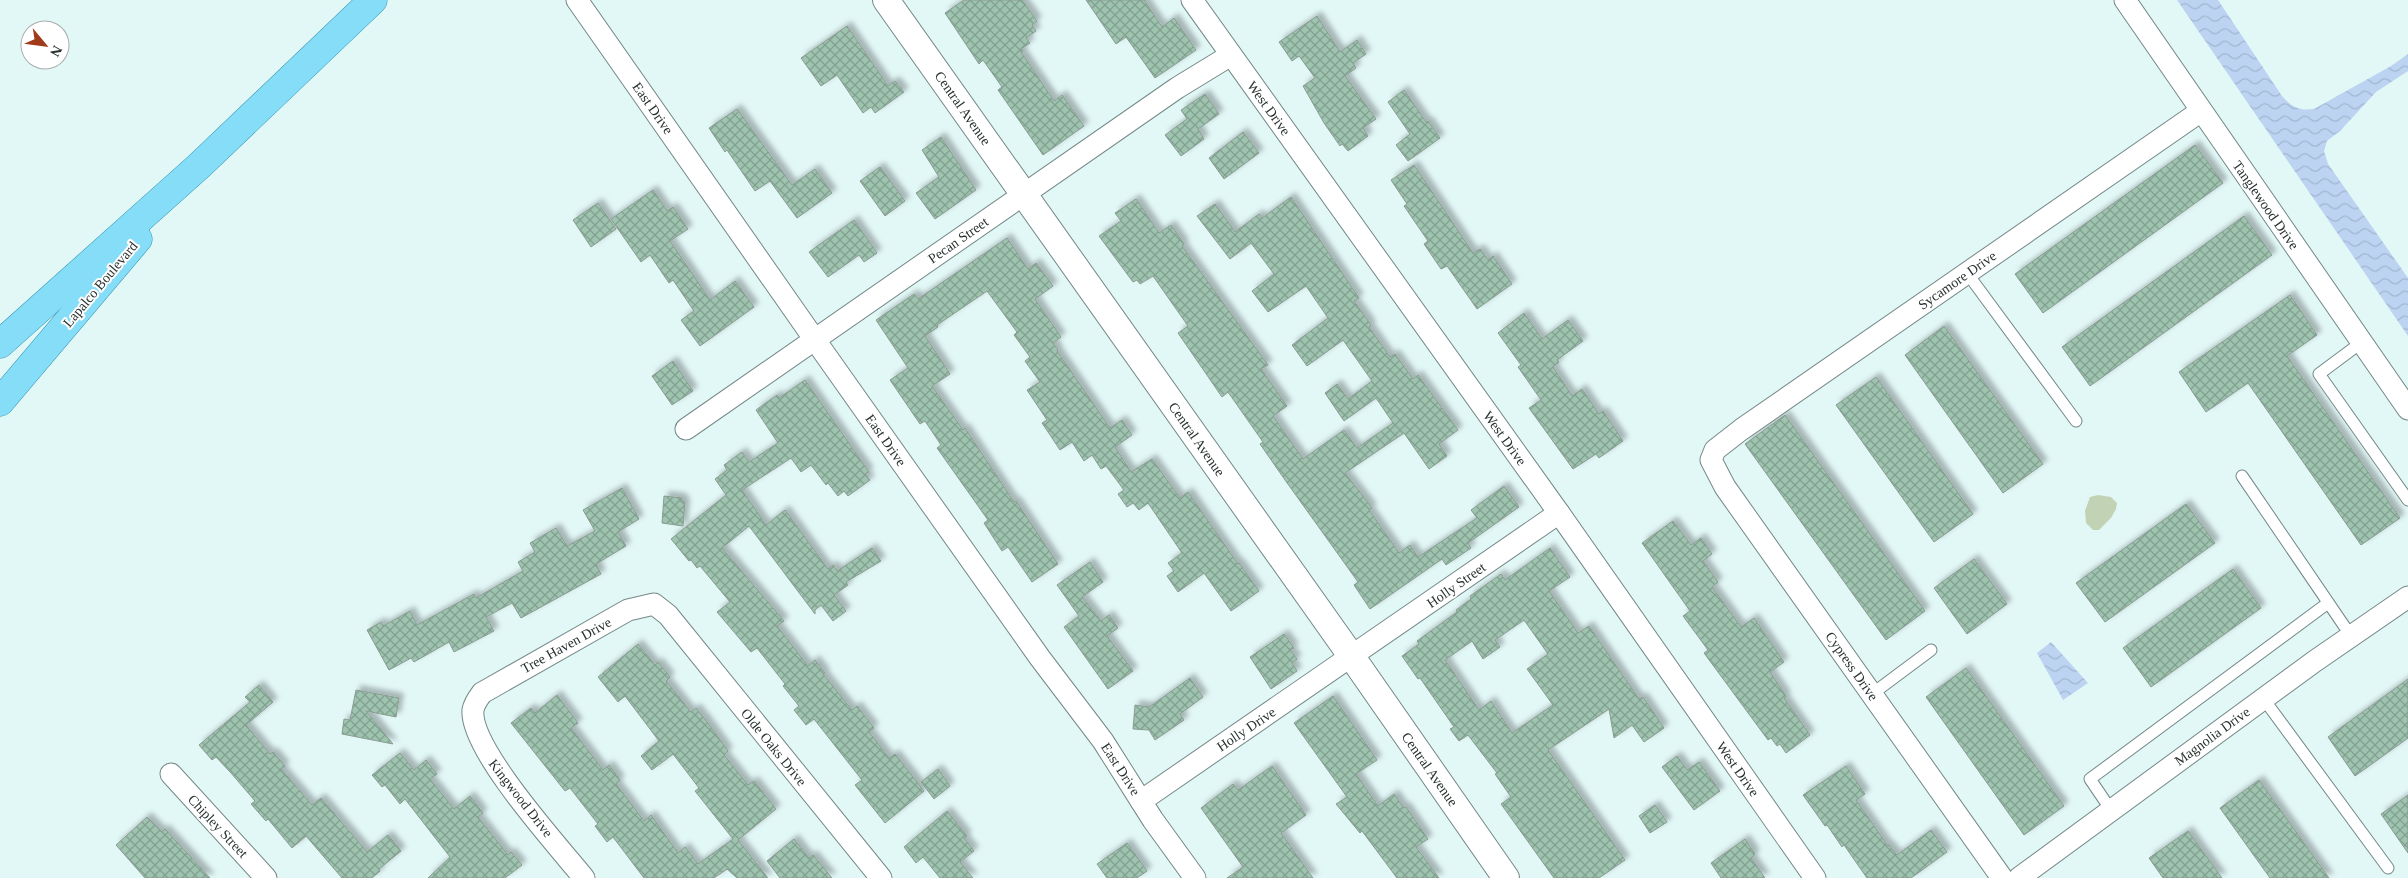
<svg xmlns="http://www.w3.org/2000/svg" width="2408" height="878" viewBox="0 0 2408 878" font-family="'Times New Roman',serif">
<defs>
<pattern id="water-waves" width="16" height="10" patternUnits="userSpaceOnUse" patternTransform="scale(1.25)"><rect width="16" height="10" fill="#bcd3f2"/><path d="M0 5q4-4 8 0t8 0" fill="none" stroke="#a2b6d0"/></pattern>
<pattern id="building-cross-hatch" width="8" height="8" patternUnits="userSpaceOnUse" patternTransform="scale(1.25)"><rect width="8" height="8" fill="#9ec4b0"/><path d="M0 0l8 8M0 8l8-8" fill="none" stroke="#81a090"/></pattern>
<filter id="shadow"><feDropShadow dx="4.5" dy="-4.5" stdDeviation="2.5" flood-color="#0004"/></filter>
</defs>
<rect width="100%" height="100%" fill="#e2f8f7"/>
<polygon fill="#c2d2b5" points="2098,495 2111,497 2117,503 2116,509 2111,518 2099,530 2093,530 2086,523 2085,511 2090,497"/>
<g fill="url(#water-waves)">
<path d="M2177,0H2218L2282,96C2292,107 2299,111 2314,109L2391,66L2408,54V71L2376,92L2340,131L2327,141L2324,151L2328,164L2408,278V336Z"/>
<polygon points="2051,642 2088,683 2063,700 2037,653"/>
</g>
<g fill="url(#building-cross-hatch)" stroke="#8a9b92" fill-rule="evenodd" filter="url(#shadow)">
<polygon points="964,0 1022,0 1037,21 1032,25 1036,31 1026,38 1030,43 1021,49 1023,51 1021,52 1054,101 1062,95 1084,126 1043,155 998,90 1002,87 983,60 979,64 945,13"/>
<polygon points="1086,0 1144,0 1162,27 1174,18 1196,50 1155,78 1126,37 1116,44"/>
<polygon points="1317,16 1340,52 1357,40 1366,54 1353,63 1356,68 1345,76 1376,119 1363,128 1368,136 1348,151 1342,144 1340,146 1324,123 1303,86 1315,78 1299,56 1292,61 1279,42"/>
<polygon points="847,26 888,86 895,81 904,92 875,113 871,107 863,113 837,75 821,86 801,58"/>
<polygon points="1404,90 1426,122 1428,121 1440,138 1408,161 1396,145 1410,134 1388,102"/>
<polygon points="1205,94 1219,114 1198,129 1204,139 1181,156 1165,135 1187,119 1181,110"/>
<polygon points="737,109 792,185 815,169 832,193 797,218 770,181 755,191 727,150 725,152 709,128"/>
<polygon points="1243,132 1259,153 1224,179 1209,158"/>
<polygon points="941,137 976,190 935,219 916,193 939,177 922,150"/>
<polygon points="2195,145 2223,183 2043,313 2015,274"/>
<polygon points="1414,165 1473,253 1480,249 1488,260 1493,256 1512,284 1477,309 1447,266 1441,269 1424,244 1428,241 1404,206 1407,204 1391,180"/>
<polygon points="880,167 905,201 885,216 860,181"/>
<polygon points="653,190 667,211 673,207 688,229 670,241 710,300 735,281 754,307 700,346 681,320 694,311 673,280 669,283 650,255 641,262 611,219"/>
<polygon points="1291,197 1359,298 1354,301 1371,325 1369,327 1390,357 1395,354 1413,379 1418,375 1458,430 1439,444 1447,456 1429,469 1404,433 1345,473 1372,508 1369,510 1399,553 1410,545 1418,557 1477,518 1471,510 1504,486 1519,507 1468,543 1471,548 1446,565 1442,559 1370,609 1354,585 1358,582 1285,480 1260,444 1263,442 1228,392 1222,397 1178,333 1188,326 1153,276 1140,284 1137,280 1133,282 1099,236 1121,221 1115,213 1136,199 1159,233 1171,225 1184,244 1182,246 1268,365 1261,369 1287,406 1273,416 1303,459 1344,430 1357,448 1393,423 1376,398 1344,421 1325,393 1337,384 1348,399 1372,381 1343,340 1307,366 1292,345 1328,318 1306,286 1268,312 1252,291 1274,274 1251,243 1230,259 1197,216 1215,204 1235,232 1259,214 1262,218"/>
<polygon points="598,203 616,229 591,247 573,220"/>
<polygon points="2244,216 2272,255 2090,386 2062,347"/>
<polygon points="854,220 877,253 864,262 859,255 828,277 809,252"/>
<polygon points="1007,238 1028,269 1036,263 1053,286 1035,299 1061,337 1053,343 1058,350 1057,351 1110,428 1122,420 1132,435 1115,447 1131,472 1152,459 1180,498 1188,492 1238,564 1239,563 1259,591 1231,611 1204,573 1178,592 1167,576 1174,571 1168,563 1182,553 1148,503 1139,510 1133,503 1127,507 1118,494 1124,490 1106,466 1101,469 1092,455 1084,461 1072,442 1060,450 1042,423 1047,420 1027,390 1040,382 1025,361 1030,357 1014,335 1017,332 987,291 937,325 938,327 925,336 950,374 932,386 963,430 965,428 1014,502 1016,501 1058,564 1032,582 1008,547 1002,551 984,523 988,520 937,448 941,445 925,421 920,424 890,380 908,368 876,320 914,294 918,299"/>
<polygon points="2290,295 2317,335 2287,356 2400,518 2361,545 2248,383 2206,412 2179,372"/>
<polygon points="1524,313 1542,339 1568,320 1583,341 1557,360 1559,362 1553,367 1572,396 1582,389 1599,414 1603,411 1623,441 1599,458 1596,454 1573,469 1529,408 1541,400 1518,367 1521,365 1498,333"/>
<polygon points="1944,326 2043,464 2003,493 1905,355"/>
<polygon points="673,361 693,391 672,405 652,376"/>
<polygon points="1876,377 1973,514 1934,542 1836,405"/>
<polygon points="805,380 869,472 865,474 870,480 848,496 844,491 838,496 828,483 826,485 811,465 801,472 791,458 742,490 766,525 785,510 828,569 833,565 837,571 872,548 881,561 846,582 848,585 834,595 846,611 833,621 821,605 815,610 815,614 749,526 722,548 784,621 777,626 808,666 815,660 825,673 823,674 852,710 857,706 874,728 869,732 889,758 895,754 924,791 885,823 855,785 862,780 814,719 806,725 794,710 799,706 783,686 785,684 757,648 751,652 717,612 730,602 700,566 697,568 691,560 689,561 671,539 726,495 715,479 727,470 724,465 742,452 749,462 778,443 756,410 777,395 779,398"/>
<polygon points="1785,415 1925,611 1886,640 1745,444"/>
<polygon points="622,488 639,519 618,532 626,546 596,564 601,574 521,618 512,603 486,617 494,631 454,652 449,642 414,662 411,658 389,670 367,630 381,622 383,626 410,611 417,625 474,594 476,598 523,571 518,562 535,552 530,543 556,528 567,546 595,531 583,510"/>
<polygon points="664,496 682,498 682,501 685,502 683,526 662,523"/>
<polygon points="2186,504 2215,543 2105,622 2076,583"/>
<polygon points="1673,521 1691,545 1701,538 1712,554 1703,561 1718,582 1712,587 1741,627 1754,618 1784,662 1770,672 1786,696 1784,698 1810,735 1786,753 1780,744 1777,746 1771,738 1768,740 1704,653 1708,650 1683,616 1690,611 1642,543"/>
<path d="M1550,548L1570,577L1549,591L1578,633L1589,626L1639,699L1643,697L1664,728L1644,742L1632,725L1614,738L1609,709L1548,750L1625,860L1599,878H1554L1501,804L1511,797L1495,774L1497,773L1468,735L1459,741L1450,729L1454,727L1420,678L1418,679L1402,656L1419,644L1417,641L1457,612L1456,610L1471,599L1470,596L1501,574L1505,580ZM1524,620L1548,654L1527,669L1553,705L1512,733L1491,701L1479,710L1445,660L1472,641L1483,659L1500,647L1495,640Z"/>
<polygon points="1974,559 2007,604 1967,634 1934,588"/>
<polygon points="1090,562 1103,582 1082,597 1101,621 1109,615 1118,628 1107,636 1133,671 1108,689 1064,627 1079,616 1057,585"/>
<polygon points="2233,569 2261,608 2151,687 2123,648"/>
<polygon points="1284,634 1294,648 1290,650 1297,659 1292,663 1297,671 1271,689 1250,657"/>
<polygon points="638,644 655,665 658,662 670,677 666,681 691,712 696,708 708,723 728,751 724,755 748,785 754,781 776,809 738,840 768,878 737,878 727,869 714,878 644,878 613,837 607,842 595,826 598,824 570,788 565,791 511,723 531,708 535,713 557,695 578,723 571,728 603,770 609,765 620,780 616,784 644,821 651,815 678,853 685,847 698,864 733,839 695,791 699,788 673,754 652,770 641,756 659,741 625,696 618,702 598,677"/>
<polygon points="1966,668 2064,806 2024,835 1926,697"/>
<polygon points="1190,678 1203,697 1180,714 1184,720 1155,740 1149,730 1133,729 1135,705 1149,707"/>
<polygon points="2408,679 2408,738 2355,776 2328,737"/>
<polygon points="259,685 273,702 246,725 270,754 273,752 285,766 281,769 312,805 321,798 367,852 388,835 401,851 379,869 380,871 372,878 342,878 306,836 292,848 268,819 266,821 251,804 255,801 231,773 216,757 212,760 199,745 250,702 245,697"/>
<polygon points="356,690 399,698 396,717 366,711 393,744 342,734 344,719 350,720"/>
<polygon points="1333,696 1377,760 1356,774 1378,806 1394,794 1404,808 1406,807 1428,839 1416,847 1439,878 1397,878 1362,831 1360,833 1336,804 1347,797 1294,723"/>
<polygon points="400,753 414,770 426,760 437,774 430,779 454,809 470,796 483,813 478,817 508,855 511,852 522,865 505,878 428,878 450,857 405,799 400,804 385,785 382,787 372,775"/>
<polygon points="1677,756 1687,770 1699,762 1720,791 1694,810 1662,767"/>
<polygon points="1272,766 1306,815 1281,833 1313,878 1227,878 1243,867 1201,808 1233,784 1238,790"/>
<polygon points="1846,766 1865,794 1856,800 1888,846 1889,845 1897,855 1931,830 1947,852 1911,878 1867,878 1844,845 1842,847 1827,825 1825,826 1803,795"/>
<polygon points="938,769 950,786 934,799 921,782"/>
<polygon points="2259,780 2329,878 2270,878 2220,808"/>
<polygon points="2408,795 2408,853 2381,814"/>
<polygon points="1655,805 1667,822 1650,833 1639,816"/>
<polygon points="947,811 967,836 964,838 974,851 960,862 973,878 940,878 923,857 916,863 904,847"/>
<polygon points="147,817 162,832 165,829 210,878 145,878 116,845"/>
<polygon points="2188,831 2222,878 2163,878 2149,858"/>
<polygon points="794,839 809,858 813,855 832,878 780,878 767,861"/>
<polygon points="1745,839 1755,854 1751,858 1765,878 1721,878 1711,863"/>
<polygon points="1127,843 1147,871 1137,878 1107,878 1097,864"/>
</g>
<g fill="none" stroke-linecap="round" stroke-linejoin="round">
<g stroke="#748887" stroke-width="13">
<g id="service">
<polyline points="1967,273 2076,421"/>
<polyline points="2362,342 2319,374 2408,500"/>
<polyline points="2242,476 2351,636"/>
<polyline points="1872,694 1931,650"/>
<polyline points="2263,698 2388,868"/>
<polyline points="2111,810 2090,779 2328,603"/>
</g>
</g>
<g stroke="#748887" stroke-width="23">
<g id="minor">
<polyline points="577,0 815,340 1040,658 1103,741 1153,820 1195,878"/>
<polyline points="1192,0 1559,513 1815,878"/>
<polyline points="2125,0 2408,409"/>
<polyline points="686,429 1177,88 1231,55"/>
<polyline points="171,774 266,878"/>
<polyline points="1141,801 1559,513"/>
<path d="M584,878C558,846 469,748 473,710C474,704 479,697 482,693L628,610L654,604L668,615L881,878"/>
<polyline points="2002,878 1725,487 1711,460 1715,450 1742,429 2201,111"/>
<polyline points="2019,878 2315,661 2408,597"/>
</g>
</g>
<g stroke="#748887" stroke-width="28">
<polyline id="tertiary" points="886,0 1352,657 1506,878"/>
</g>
<g stroke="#3192af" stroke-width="29">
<g id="primary">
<polyline points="0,344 199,166 373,0"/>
<polyline points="0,402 138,239"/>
</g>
</g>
<use href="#service" stroke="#fff" stroke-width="11"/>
<use href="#minor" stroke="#fff" stroke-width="21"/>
<use href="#tertiary" stroke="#fff" stroke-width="26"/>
<use href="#primary" stroke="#86ddf8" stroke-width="28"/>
</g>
<g text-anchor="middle" stroke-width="4" stroke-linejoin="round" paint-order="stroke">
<g font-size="14" fill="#283130" stroke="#fff">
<text transform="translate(653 108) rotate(55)" y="5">East Drive</text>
<text transform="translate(963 108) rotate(55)" y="5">Central Avenue</text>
<text transform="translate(1269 108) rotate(54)" y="5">West Drive</text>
<text transform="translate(2266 205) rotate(55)" y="5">Tanglewood Drive</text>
<text transform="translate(958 240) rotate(-35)" y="5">Pecan Street</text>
<text transform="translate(1957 280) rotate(-35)" y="5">Sycamore Drive</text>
<text transform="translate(100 284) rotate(-50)" y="5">Lapalco Boulevard</text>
<text transform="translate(1505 438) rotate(54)" y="5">West Drive</text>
<text transform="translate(1197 439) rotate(55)" y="5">Central Avenue</text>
<text transform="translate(886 440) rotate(55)" y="5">East Drive</text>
<text transform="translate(1456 585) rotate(-35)" y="5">Holly Street</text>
<text transform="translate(566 645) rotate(-29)" y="5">Tree Haven Drive</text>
<text transform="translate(1852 666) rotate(55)" y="5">Cypress Drive</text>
<text transform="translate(1246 729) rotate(-34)" y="5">Holly Drive</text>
<text transform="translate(2212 736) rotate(-36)" y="5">Magnolia Drive</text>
<text transform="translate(774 747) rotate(51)" y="5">Olde Oaks Drive</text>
<text transform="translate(1121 769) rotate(57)" y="5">East Drive</text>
<text transform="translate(1430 769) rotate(55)" y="5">Central Avenue</text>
<text transform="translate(1738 769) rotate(55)" y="5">West Drive</text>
<text transform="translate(521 798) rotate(52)" y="5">Kingwood Drive</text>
<text transform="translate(218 826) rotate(47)" y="5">Chipley Street</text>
</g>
</g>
<g transform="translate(45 45) rotate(119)"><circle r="24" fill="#ffffff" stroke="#a9adac"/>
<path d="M0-4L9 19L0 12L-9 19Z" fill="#a1391b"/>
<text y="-8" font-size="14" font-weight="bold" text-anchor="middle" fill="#283130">N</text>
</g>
</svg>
